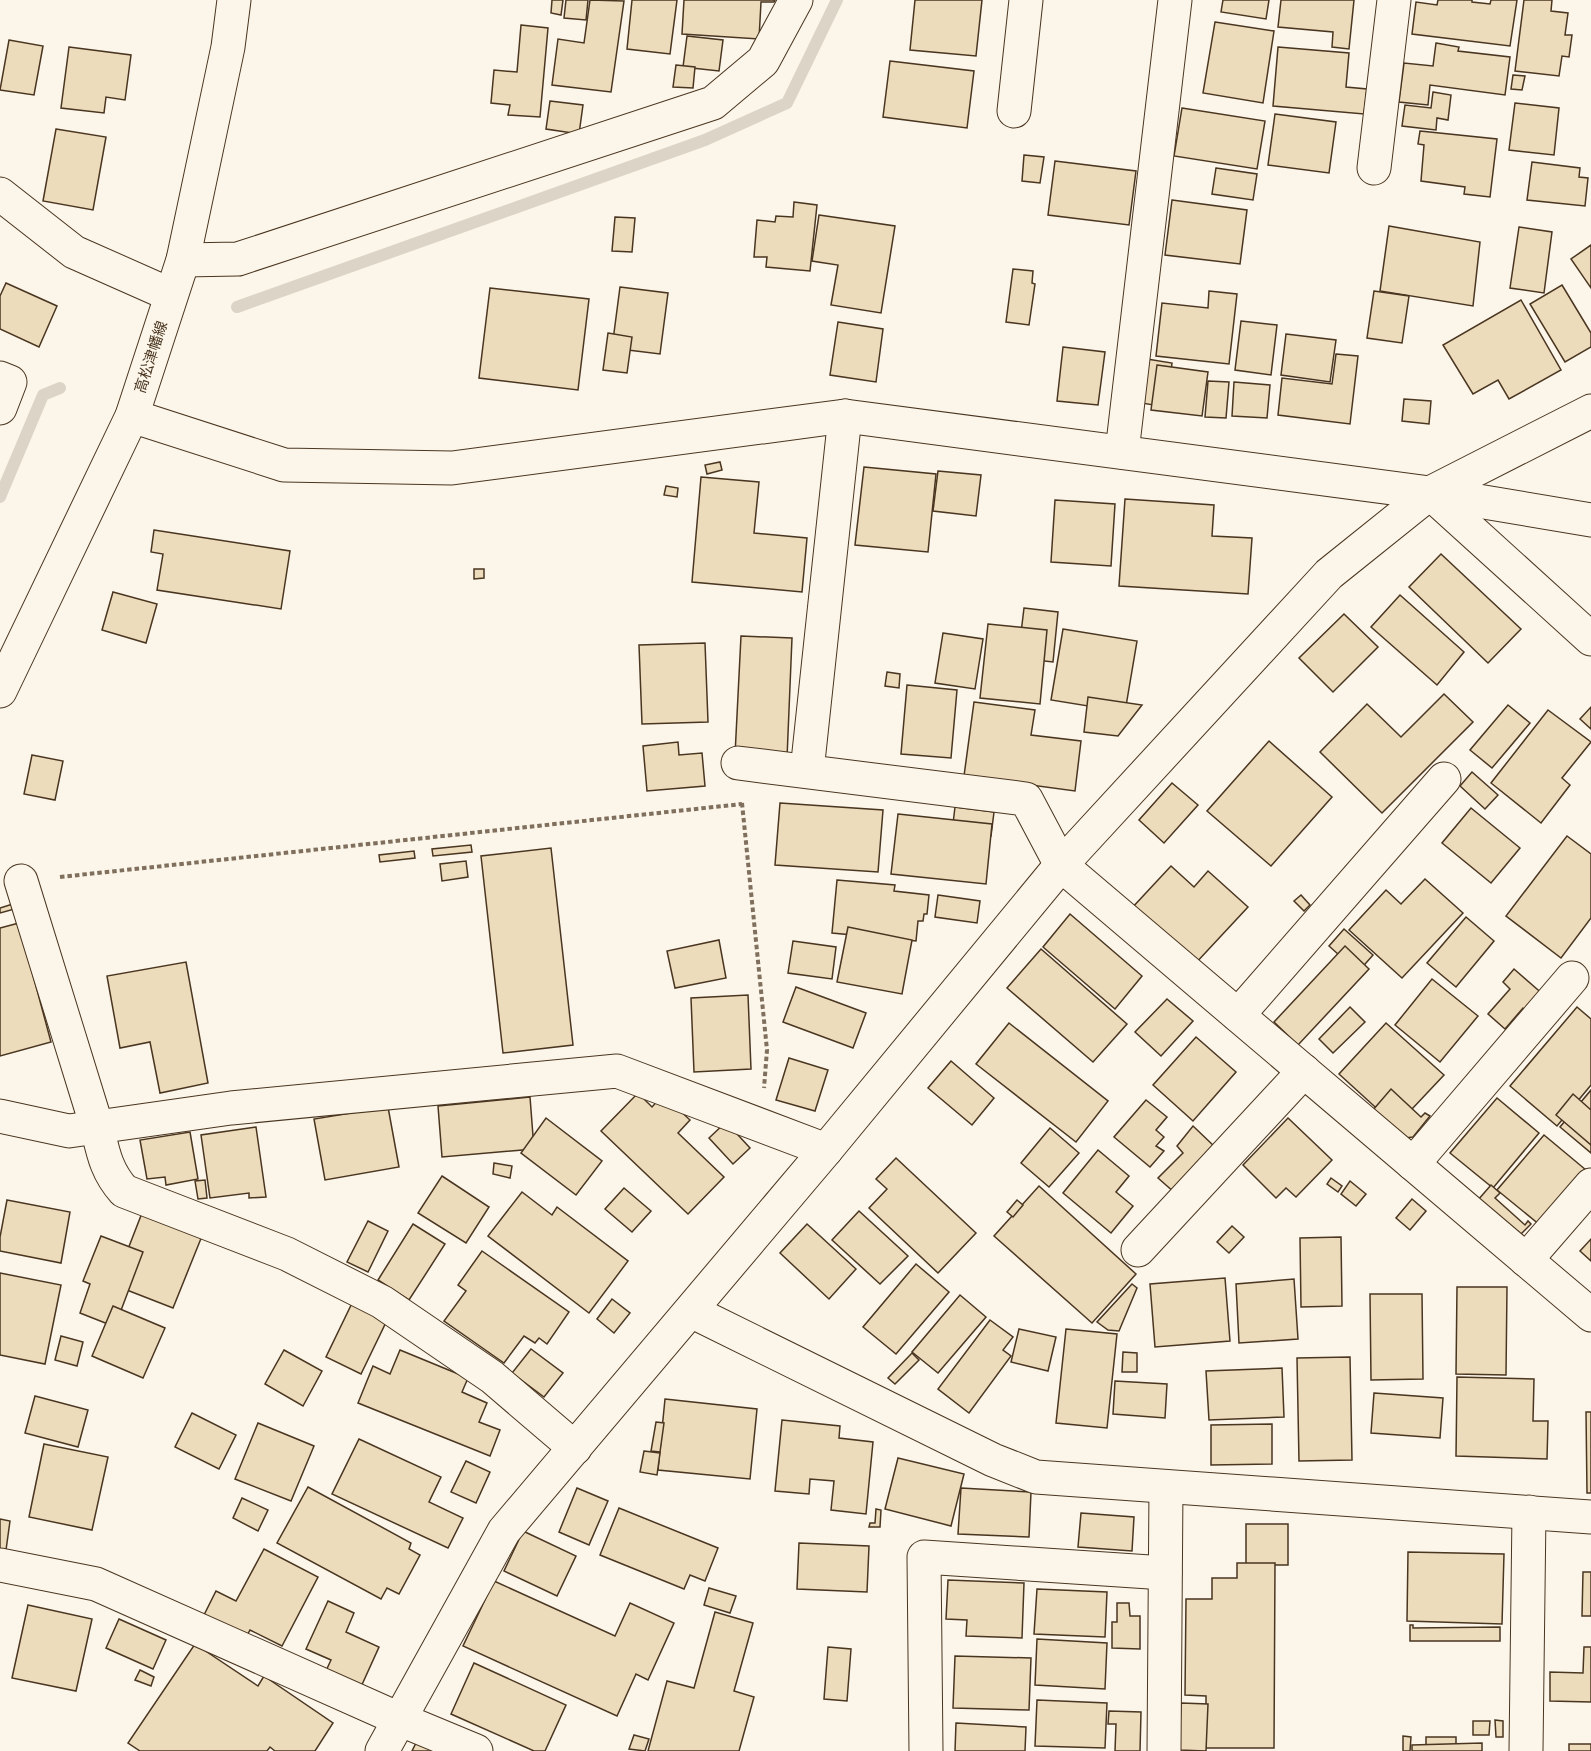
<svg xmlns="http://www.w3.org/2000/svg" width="1591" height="1751" viewBox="0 0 1591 1751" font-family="'PT Sans','Noto Sans JP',sans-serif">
<rect width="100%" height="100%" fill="#fbf6e9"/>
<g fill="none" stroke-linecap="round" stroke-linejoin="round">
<g stroke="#dcd4c6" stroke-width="12">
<polyline points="237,307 705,140 787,103 837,0"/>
<polyline points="0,497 43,395 60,388"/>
</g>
</g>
<g fill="#ecdcbc" stroke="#4a3520" stroke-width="1.5">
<polygon points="552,0 563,0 561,15 551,13"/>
<polygon points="566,0 588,0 586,20 564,18"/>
<polygon points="590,0 624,1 611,92 552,85 558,39 584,43"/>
<polygon points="632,0 677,0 670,54 627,49"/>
<polygon points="684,0 775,0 774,2 761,2 759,39 682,34"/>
<polygon points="915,0 982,0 976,56 910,50"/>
<polygon points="1223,0 1269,0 1266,19 1221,12"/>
<polygon points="1281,0 1354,0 1349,49 1332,47 1333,32 1278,27"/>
<polygon points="1438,0 1472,0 1472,2 1490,4 1491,0 1517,0 1510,46 1412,34 1416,2 1437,5"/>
<polygon points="1524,0 1552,0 1551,11 1568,13 1565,35 1572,35 1569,57 1562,56 1559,76 1515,71"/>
<polygon points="1215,22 1274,31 1263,103 1203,93"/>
<polygon points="521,25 548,28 540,117 508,115 510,105 491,103 494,70 517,72"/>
<polygon points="687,36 723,40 719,71 683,67"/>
<polygon points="9,40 43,46 34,95 0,90"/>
<polygon points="1436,43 1459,47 1458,51 1510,57 1505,95 1430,85 1428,105 1399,102 1404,63 1433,66"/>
<polygon points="69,47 131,55 125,100 106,97 104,113 61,108"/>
<polygon points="1278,47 1349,53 1346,87 1367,89 1364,114 1273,106"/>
<polygon points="890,61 974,71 967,128 883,117"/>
<polygon points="676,65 695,67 693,88 673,87"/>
<polygon points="1513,75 1525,76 1522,90 1511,89"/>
<polygon points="1433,92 1451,95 1448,120 1437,118 1436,130 1402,126 1405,105 1431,108"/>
<polygon points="550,101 583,105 579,134 546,129"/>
<polygon points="1515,103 1559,108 1554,155 1509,150"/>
<polygon points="1182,108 1265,121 1257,169 1174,156"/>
<polygon points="1275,114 1336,122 1329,173 1268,165"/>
<polygon points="56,129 106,137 93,210 43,201"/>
<polygon points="1420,131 1497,139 1490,197 1464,194 1465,187 1421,181 1424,145 1418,144"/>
<polygon points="1024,155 1044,157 1040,183 1022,181"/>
<polygon points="1055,161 1136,171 1129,225 1048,215"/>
<polygon points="1532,162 1580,168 1579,177 1588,178 1585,206 1527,200"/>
<polygon points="1216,168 1257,174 1253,200 1212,194"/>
<polygon points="1172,200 1247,210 1240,264 1165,255"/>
<polygon points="794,202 817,205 810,271 766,267 767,257 754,257 757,220 775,222 776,216 793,217"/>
<polygon points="819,215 895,226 881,313 831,305 838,265 812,261"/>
<polygon points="615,217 635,218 632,252 612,251"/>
<polygon points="1389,226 1480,242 1473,306 1380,291"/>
<polygon points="1519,227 1552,232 1544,293 1510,288"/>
<polygon points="1591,245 1591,288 1571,259"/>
<polygon points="1013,269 1033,271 1032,283 1035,284 1029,325 1006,322"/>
<polygon points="6,283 57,306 39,347 0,329 0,296"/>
<polygon points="1562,285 1591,333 1591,347 1565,362 1530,304"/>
<polygon points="620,287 668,293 660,354 612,348"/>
<polygon points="490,288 589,299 578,390 479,378"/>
<polygon points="1209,291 1237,294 1229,364 1156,356 1162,303 1208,308"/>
<polygon points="1374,291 1409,296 1402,343 1367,338"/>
<polygon points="1521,300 1561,370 1509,399 1498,380 1473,394 1443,345"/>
<polygon points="1241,321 1277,325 1271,375 1235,370"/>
<polygon points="838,322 883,329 876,382 830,375"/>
<polygon points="608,333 632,337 627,373 603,370"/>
<polygon points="1286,334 1336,340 1330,382 1281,375"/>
<polygon points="1063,347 1105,352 1098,405 1057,401"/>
<polygon points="1336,354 1358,356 1350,424 1278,415 1282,378 1332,384"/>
<polygon points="1147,359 1172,363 1166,407 1141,403"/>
<polygon points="1157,365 1208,372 1202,416 1151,410"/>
<polygon points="1208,381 1229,382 1226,418 1205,417"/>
<polygon points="1234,382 1270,385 1267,418 1232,416"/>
<polygon points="1404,399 1431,401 1429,424 1402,421"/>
<polygon points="720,462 722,470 707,474 705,465"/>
<polygon points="864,467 936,474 928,552 855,545"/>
<polygon points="938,471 981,475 976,516 933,511"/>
<polygon points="701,477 759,482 754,533 807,538 802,592 692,582"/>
<polygon points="666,486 678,488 677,497 664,495"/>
<polygon points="1125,499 1214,505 1212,536 1252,538 1248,594 1119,586"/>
<polygon points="1055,500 1115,504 1111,566 1051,562"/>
<polygon points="154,530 290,551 281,609 157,590 163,554 151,552"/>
<polygon points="1441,554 1521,629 1488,663 1409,587"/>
<polygon points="474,569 484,569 484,578 474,579"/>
<polygon points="113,592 157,604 146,643 102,630"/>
<polygon points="1400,595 1464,652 1437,685 1371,627"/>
<polygon points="1024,608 1058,612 1053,662 1018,658"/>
<polygon points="1344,614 1378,647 1333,692 1299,658"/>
<polygon points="988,624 1047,630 1040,704 980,698"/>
<polygon points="1063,629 1137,641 1125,712 1051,700"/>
<polygon points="943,633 983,639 975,689 935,683"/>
<polygon points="741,636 792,638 787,758 735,755"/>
<polygon points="705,643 708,722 642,724 639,645"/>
<polygon points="887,672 900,674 899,688 885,686"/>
<polygon points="907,685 957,690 951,758 901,754"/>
<polygon points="1444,694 1473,722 1382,813 1320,752 1367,704 1401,737"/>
<polygon points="1088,697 1142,705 1118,736 1084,732"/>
<polygon points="974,702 1035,710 1031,735 1081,741 1075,791 964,776"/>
<polygon points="1508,705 1530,723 1492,768 1470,750"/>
<polygon points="1591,707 1591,729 1580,719"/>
<polygon points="1548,710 1591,742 1562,778 1570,785 1541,823 1491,783"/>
<polygon points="1269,741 1332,797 1271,866 1207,811"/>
<polygon points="678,742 679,755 702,753 705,786 647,791 643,746"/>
<polygon points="32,755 63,761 55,800 24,794"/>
<polygon points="1472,772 1498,795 1485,809 1460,786"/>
<polygon points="1172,783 1198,805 1164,843 1139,820"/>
<polygon points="780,803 883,810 878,872 775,865"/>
<polygon points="955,807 994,812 991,836 952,832"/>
<polygon points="1471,808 1520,848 1491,883 1442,843"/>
<polygon points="898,814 992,824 986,884 891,874"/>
<polygon points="1567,836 1591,854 1591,918 1561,958 1506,916"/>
<polygon points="471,845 472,852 433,856 432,849"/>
<polygon points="551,848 573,1045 503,1053 481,856"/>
<polygon points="414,851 415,858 380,862 379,855"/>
<polygon points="466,861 468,877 442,881 440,864"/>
<polygon points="1171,866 1194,887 1208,871 1248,907 1194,965 1131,909"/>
<polygon points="1425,879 1463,913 1402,978 1349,930 1386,890 1401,904"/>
<polygon points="837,880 895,885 894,891 929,895 927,914 924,914 923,921 918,921 916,941 832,933"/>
<polygon points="938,895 980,901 977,923 935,917"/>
<polygon points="1301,895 1310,905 1304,911 1294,901"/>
<polygon points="16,903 18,908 0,913 0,908"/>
<polygon points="1070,914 1142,976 1115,1009 1043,947"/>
<polygon points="1466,917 1494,941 1456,987 1427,963"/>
<polygon points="19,923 51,1042 0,1056 0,928"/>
<polygon points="848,927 912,940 902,994 837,982"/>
<polygon points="1344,929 1373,955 1358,972 1329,946"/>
<polygon points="719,940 726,978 675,988 667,951"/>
<polygon points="793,941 836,947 832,979 788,973"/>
<polygon points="1345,946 1369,969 1298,1045 1274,1022"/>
<polygon points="1041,949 1127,1024 1093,1062 1007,988"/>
<polygon points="186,962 208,1083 160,1093 150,1042 120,1048 107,976"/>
<polygon points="1514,969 1545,996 1529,1014 1523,1008 1505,1029 1488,1014 1510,989 1503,982"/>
<polygon points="1432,979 1478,1016 1440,1062 1395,1025"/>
<polygon points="796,987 866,1013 853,1048 783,1022"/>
<polygon points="748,995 751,1069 694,1072 691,998"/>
<polygon points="1167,999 1193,1021 1161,1056 1135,1032"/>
<polygon points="1350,1007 1365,1022 1333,1053 1319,1039"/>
<polygon points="1577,1007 1591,1019 1591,1085 1557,1126 1510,1086"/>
<polygon points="1009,1023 1108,1101 1076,1142 976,1064"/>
<polygon points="1386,1023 1444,1075 1396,1126 1339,1074"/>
<polygon points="1196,1037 1236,1072 1193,1121 1153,1085"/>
<polygon points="789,1058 828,1070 815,1111 776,1100"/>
<polygon points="951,1061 994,1098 972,1125 928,1088"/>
<polygon points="1391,1089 1421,1117 1425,1113 1430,1116 1413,1137 1405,1138 1373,1110"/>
<polygon points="1591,1090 1591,1153 1560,1127"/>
<polygon points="638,1093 652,1107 663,1095 690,1120 678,1133 724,1177 688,1214 601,1131"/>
<polygon points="1573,1094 1591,1110 1591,1145 1556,1115"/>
<polygon points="530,1097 534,1149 442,1157 438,1106"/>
<polygon points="1497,1098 1539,1133 1493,1188 1450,1153"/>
<polygon points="1146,1100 1167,1117 1156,1130 1164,1137 1156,1146 1164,1151 1150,1167 1114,1137"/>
<polygon points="388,1107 399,1167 325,1180 314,1119"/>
<polygon points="546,1118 602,1161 576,1195 521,1153"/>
<polygon points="1288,1118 1332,1160 1296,1197 1286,1188 1276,1198 1243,1165"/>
<polygon points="726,1122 750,1148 733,1164 709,1138"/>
<polygon points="1193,1126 1215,1147 1175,1193 1158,1178 1183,1153 1177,1146"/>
<polygon points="256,1127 266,1197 249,1198 249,1193 210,1198 201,1135"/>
<polygon points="1050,1128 1079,1153 1049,1187 1021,1163"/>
<polygon points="190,1132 198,1179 166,1185 165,1177 147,1179 140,1140"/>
<polygon points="1544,1135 1586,1170 1540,1225 1497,1190"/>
<polygon points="1098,1150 1129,1176 1116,1192 1133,1206 1111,1233 1063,1193"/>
<polygon points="896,1158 976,1233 938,1273 869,1208 887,1189 876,1179"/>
<polygon points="494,1163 512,1166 510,1178 493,1174"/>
<polygon points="442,1176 489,1207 466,1243 418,1213"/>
<polygon points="1331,1178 1342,1186 1338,1192 1327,1184"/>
<polygon points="205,1180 207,1198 198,1199 195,1181"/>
<polygon points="1350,1181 1366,1194 1356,1206 1341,1194"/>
<polygon points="1491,1185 1500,1193 1495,1198 1525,1225 1528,1221 1531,1224 1519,1236 1478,1200"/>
<polygon points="1039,1186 1136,1274 1092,1323 994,1236"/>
<polygon points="624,1188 651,1211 632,1232 605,1209"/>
<polygon points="522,1192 552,1215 557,1207 628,1261 589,1313 488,1236"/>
<polygon points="1412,1199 1426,1211 1410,1230 1396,1218"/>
<polygon points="7,1200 70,1212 61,1263 0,1251 0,1237"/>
<polygon points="1017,1200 1023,1205 1013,1217 1007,1212"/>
<polygon points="859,1211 908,1256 880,1284 832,1240"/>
<polygon points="142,1213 202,1236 173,1308 114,1285"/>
<polygon points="368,1221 388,1231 368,1272 347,1262"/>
<polygon points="413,1224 445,1244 409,1300 378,1280"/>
<polygon points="807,1224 856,1269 829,1299 780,1253"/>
<polygon points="1232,1226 1244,1237 1229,1253 1217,1242"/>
<polygon points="101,1236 143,1252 120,1313 123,1314 118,1328 80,1313 90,1284 83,1281"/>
<polygon points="1341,1237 1342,1306 1301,1307 1300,1238"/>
<polygon points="1591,1239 1591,1261 1580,1251"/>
<polygon points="482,1251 569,1312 547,1344 539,1338 535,1343 524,1336 504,1363 444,1321 466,1291 458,1285"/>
<polygon points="916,1264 949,1292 896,1354 863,1327"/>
<polygon points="0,1273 61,1285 45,1364 0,1355"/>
<polygon points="1225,1278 1230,1341 1155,1347 1150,1284"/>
<polygon points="1294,1279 1298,1339 1239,1343 1236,1284"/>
<polygon points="1132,1284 1137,1288 1119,1331 1108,1330 1097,1322"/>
<polygon points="1457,1287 1507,1287 1506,1375 1456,1374"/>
<polygon points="1370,1294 1422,1294 1423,1379 1371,1380"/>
<polygon points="960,1295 986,1317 938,1373 912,1352"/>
<polygon points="355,1297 390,1314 361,1374 326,1357"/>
<polygon points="612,1299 630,1313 614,1333 597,1319"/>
<polygon points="113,1306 165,1328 143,1378 92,1356"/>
<polygon points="990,1320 1013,1337 1003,1350 1011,1356 969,1413 938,1389"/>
<polygon points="1019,1329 1056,1337 1048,1371 1011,1362"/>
<polygon points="1066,1329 1117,1334 1107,1428 1056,1423"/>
<polygon points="61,1336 83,1342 77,1366 55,1360"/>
<polygon points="531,1349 563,1373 544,1397 512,1373"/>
<polygon points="284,1350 322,1371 303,1406 265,1384"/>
<polygon points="400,1350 468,1378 462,1392 487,1403 479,1422 500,1430 490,1456 358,1403 373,1366 390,1374"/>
<polygon points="1123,1352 1137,1353 1137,1372 1122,1372"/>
<polygon points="912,1353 919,1360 895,1384 888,1378"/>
<polygon points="1350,1357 1352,1460 1299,1461 1297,1358"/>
<polygon points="1282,1368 1284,1417 1209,1420 1206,1371"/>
<polygon points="1457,1377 1534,1379 1533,1421 1548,1421 1547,1459 1456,1456"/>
<polygon points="1115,1381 1167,1384 1165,1418 1113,1414"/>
<polygon points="1374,1393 1443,1398 1440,1438 1371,1433"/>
<polygon points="35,1396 88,1410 78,1447 25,1433"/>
<polygon points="665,1399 757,1409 750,1479 658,1470"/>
<polygon points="1586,1412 1591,1412 1591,1493 1587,1493"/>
<polygon points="192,1413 236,1435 219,1469 175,1447"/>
<polygon points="782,1420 840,1426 839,1438 873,1442 866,1514 831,1510 834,1481 810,1479 809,1494 775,1491"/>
<polygon points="656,1422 664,1423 660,1452 651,1451"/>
<polygon points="258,1423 314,1446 291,1501 235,1479"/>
<polygon points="1272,1424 1272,1464 1211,1465 1211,1425"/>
<polygon points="359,1439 441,1477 429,1502 463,1518 448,1548 332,1494"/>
<polygon points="44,1444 108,1457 92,1530 29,1517"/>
<polygon points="644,1451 660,1453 657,1475 640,1472"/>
<polygon points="898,1458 964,1474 951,1526 885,1509"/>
<polygon points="466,1461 490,1472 476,1503 451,1492"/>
<polygon points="308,1487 411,1543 409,1549 420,1555 399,1594 387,1588 381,1599 277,1543"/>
<polygon points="577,1488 608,1501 589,1545 559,1532"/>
<polygon points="961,1488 1031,1492 1029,1537 958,1534"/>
<polygon points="242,1498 268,1510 258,1531 233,1518"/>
<polygon points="619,1508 718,1548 705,1581 690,1575 684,1589 600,1555"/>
<polygon points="876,1509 881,1510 880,1527 869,1527 870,1523 875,1523"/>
<polygon points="1081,1513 1134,1517 1132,1551 1078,1547"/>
<polygon points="0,1519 10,1521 6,1550 0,1549"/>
<rect x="1246" y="1524" width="42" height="41"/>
<polygon points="523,1531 576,1556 557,1596 504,1571"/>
<polygon points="799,1543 869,1546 867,1592 797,1589"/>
<polygon points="264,1549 318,1577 282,1646 250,1630 244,1641 202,1619 216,1591 236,1601"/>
<polygon points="1408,1552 1504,1554 1502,1624 1407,1621"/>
<polygon points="1237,1563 1275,1563 1274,1748 1206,1748 1206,1696 1185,1695 1186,1599 1212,1599 1212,1578 1237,1578"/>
<polygon points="1583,1572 1591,1572 1591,1616 1582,1616"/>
<polygon points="948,1580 1024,1583 1022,1638 966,1636 967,1620 946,1619"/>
<polygon points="494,1581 615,1636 630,1603 674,1623 648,1680 636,1674 617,1716 463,1646"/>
<polygon points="709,1588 736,1596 730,1613 704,1605"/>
<polygon points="1037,1589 1107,1592 1105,1637 1034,1634"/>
<polygon points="328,1601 354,1613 346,1632 379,1647 360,1689 325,1673 331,1660 306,1649"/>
<polygon points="1117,1603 1129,1603 1130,1616 1140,1616 1140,1649 1112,1648 1112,1622 1117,1622"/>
<polygon points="28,1605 92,1619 76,1691 12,1678"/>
<polygon points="715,1612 753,1623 734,1691 754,1697 739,1751 648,1751 667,1681 694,1688"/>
<polygon points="119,1619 166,1640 153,1669 106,1648"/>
<polygon points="1410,1625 1413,1625 1413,1628 1500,1627 1500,1641 1410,1641"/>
<polygon points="1037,1639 1107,1643 1105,1689 1035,1685"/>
<polygon points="195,1644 258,1686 264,1676 333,1723 315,1751 275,1751 270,1747 267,1751 140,1751 128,1743"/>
<polygon points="828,1647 851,1649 847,1701 824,1699"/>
<polygon points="1584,1647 1591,1647 1591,1702 1550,1701 1550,1672 1583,1673"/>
<polygon points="955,1656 1031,1658 1029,1710 953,1708"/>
<polygon points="474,1663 566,1705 545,1751 534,1751 451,1714"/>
<polygon points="140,1670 154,1677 151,1686 135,1680"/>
<polygon points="1037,1700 1107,1703 1105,1748 1035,1746"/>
<polygon points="1181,1703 1208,1704 1206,1751 1179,1750"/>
<polygon points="1109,1711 1141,1712 1140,1751 1115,1751 1116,1724 1108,1724"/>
<polygon points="1495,1720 1503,1721 1503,1737 1496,1737"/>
<polygon points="1473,1721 1490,1721 1489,1735 1473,1735"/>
<polygon points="956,1723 1026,1727 1025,1751 955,1751"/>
<polygon points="420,1735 454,1751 412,1751"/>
<polygon points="634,1735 649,1739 645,1751 629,1749"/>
<polygon points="1403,1736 1411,1737 1410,1751 1403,1751"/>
<rect x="1426" y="1737" width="30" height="9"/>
<polygon points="1482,1743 1482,1751 1412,1751 1412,1745"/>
<rect x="1569" y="1744" width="22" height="7"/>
</g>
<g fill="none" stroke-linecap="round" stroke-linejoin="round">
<g stroke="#4a3520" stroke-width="35">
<g id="minor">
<polyline points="1014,111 1026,0"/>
<polyline points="1374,168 1394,0"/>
<polyline points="0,194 74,252 171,295"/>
<polyline points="183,260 238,259 713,103 763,61 796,0"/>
<polyline points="0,378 10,382 0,408"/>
<polyline points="1591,411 1430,493 1591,639"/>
<polyline points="1122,452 1175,0"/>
<polyline points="738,763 1026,799 1061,865 1591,1315"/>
<polyline points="807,771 845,416"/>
<path d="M21,881L97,1127C103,1152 106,1171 124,1191L287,1254L382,1302L492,1377L575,1448"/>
<polyline points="1238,1015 1444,779"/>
<polyline points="0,1116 69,1131 231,1108 617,1071 826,1150"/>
<polyline points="1413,1164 1572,978"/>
<polyline points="1138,1250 1304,1071"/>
<polyline points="1526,1260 1591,1185"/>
<polyline points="0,1565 96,1584 399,1719 476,1751"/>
<polyline points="926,1751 924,1557 1165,1573"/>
<polyline points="1164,1751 1166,1487"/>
<polyline points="1526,1751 1529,1512"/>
</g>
</g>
<g stroke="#4a3520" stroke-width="35">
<g id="tertiary">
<polyline points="132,416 284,465 452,468 845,416 1430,493 1591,520"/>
<polyline points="691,1311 993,1460 1036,1477 1591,1517"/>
<polyline points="382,1751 504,1531 826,1150 1061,865 1329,574 1430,493"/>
</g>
</g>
<g stroke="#4a3520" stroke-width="35">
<polyline id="primary" points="0,691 132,416 183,260 228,47 234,0"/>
</g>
<g stroke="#7f6f5c" stroke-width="4" stroke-dasharray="4.5 3" stroke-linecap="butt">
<polyline points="742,803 767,1050 764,1088"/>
<polyline points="60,877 742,804"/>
</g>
<use href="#minor" stroke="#fbf6e9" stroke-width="33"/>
<use href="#tertiary" stroke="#fbf6e9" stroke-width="33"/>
<use href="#primary" stroke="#fbf6e9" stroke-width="33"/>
</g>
<g text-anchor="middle" stroke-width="4.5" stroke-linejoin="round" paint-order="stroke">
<g font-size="15" fill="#4a3520" stroke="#fbf6e9">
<text transform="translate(151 357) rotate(-72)" y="5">高松津幡線</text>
</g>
</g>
</svg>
